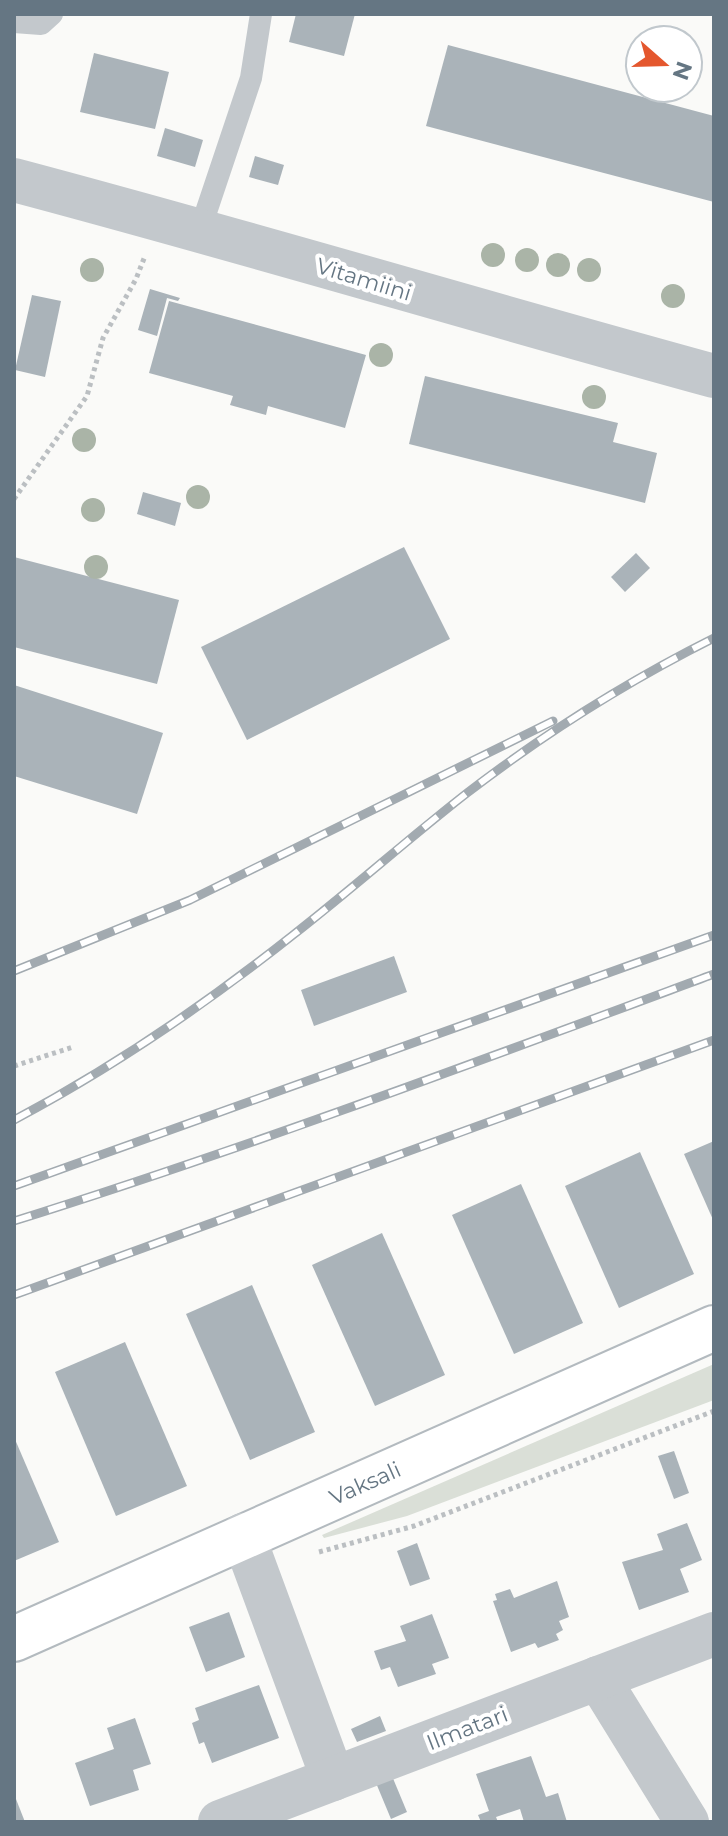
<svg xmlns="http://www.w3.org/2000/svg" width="728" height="1836" viewBox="0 0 728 1836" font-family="Montserrat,sans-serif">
<rect width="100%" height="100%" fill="#fafaf8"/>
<polygon fill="#dadfd7" points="714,1364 714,1400 407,1516 324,1538 322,1535"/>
<g fill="#aab3b9">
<polygon points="296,14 355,14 344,56 289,42"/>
<polygon points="448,45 714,116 714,202 426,126"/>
<polygon points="94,53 169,72 155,129 80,112"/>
<polygon points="165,128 203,140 195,167 157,156"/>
<polygon points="255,156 284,165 278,185 249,177"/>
<polygon points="150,289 180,298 178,301 167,298 157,336 138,330"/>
<polygon points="32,295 61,301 45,377 15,370"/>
<polygon points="169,301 366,355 345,428 268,406 266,415 230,405 233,396 149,373"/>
<polygon points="425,376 618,423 613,442 657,453 645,503 409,444"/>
<polygon points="143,492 181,503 175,526 137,514"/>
<polygon points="404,547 450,639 247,740 201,647"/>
<polygon points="636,553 650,568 625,592 611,577"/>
<polygon points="14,557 179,600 157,684 14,647"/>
<polygon points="14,685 163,733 137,814 14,776"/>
<polygon points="394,956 407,992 314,1026 301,990"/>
<polygon points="714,1141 714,1222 684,1154"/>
<polygon points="640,1152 694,1274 619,1308 565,1186"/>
<polygon points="521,1184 583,1323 514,1354 452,1215"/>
<polygon points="382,1233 445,1375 375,1406 312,1265"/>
<polygon points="252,1285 315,1432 250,1460 186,1314"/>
<polygon points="125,1342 187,1486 116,1516 55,1372"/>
<polygon points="14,1437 59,1542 14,1561"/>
<polygon points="674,1451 689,1493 674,1499 658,1456"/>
<polygon points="687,1523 702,1560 680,1569 689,1592 639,1610 622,1562 663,1550 657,1534"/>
<polygon points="417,1543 430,1579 410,1586 397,1551"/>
<polygon points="557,1581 569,1617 559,1621 563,1630 556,1634 559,1640 538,1648 535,1643 511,1652 493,1601 497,1600 495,1594 510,1589 514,1598"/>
<polygon points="229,1612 245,1657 206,1672 189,1627"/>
<polygon points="432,1614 449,1658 432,1664 436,1674 398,1687 390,1667 381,1670 374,1651 406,1641 400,1626"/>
<polygon points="259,1685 279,1738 212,1763 204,1742 199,1744 192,1723 199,1720 195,1708"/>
<polygon points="380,1716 386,1731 357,1742 351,1729"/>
<polygon points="135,1718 151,1764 133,1770 139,1790 90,1806 75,1763 114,1749 107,1728"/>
<polygon points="531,1756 546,1797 558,1793 567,1822 524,1822 520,1809 496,1817 498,1822 481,1822 478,1815 489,1811 476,1774"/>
<polygon points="392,1776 407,1812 391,1819 376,1783"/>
<polygon points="14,1794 25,1822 14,1822"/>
</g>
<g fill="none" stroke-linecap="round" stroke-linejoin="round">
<g stroke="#b3babf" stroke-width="48">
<g id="secondary">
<path id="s1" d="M14,1639L714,1328"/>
</g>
</g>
<g stroke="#bbbfc2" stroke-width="5" stroke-dasharray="4 4" stroke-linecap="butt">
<polyline points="14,499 87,396 103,338 136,279 145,256"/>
<polyline points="14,1066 73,1047"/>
<polyline points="319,1552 414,1526 714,1411"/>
</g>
<g stroke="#c3c8cc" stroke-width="22">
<polyline points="14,22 41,24 52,14"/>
<polyline points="200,230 251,78 261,14"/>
</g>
<g stroke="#c3c8cc" stroke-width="44">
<path d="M14,180C248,242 480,312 714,376"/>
<polyline points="243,1535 333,1779"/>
<polyline points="598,1678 687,1822"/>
<polyline points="220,1822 714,1634"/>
</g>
<use href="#secondary" stroke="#fff" stroke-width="44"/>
<g stroke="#a2aab0" stroke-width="9">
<g id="rail">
<polyline points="14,971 190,900 553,721"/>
<path d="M14,1120C112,1068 206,1004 293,935C352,889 408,839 467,793C544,734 628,681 714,638"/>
<polyline points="14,1186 714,935"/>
<path d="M14,1221C250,1147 482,1060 714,974"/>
<polyline points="14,1295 714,1040"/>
</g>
</g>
<use href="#rail" stroke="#fff" stroke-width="6" stroke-dasharray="18" stroke-linecap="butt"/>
</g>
<g fill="#aab4a7">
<circle cx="493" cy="255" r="12"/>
<circle cx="527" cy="260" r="12"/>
<circle cx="558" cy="265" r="12"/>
<circle cx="92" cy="270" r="12"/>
<circle cx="589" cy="270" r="12"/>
<circle cx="673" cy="296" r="12"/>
<circle cx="381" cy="355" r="12"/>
<circle cx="594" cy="397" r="12"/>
<circle cx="84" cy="440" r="12"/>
<circle cx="198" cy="497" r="12"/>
<circle cx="93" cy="510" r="12"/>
<circle cx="96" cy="567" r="12"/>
</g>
<g text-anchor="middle" stroke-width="8" stroke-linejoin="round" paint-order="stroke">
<g font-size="22" fill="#657683" stroke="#fff">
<text transform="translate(364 279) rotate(17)" y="8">Vitamiini</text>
<text dy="8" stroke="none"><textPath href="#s1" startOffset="384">Vaksali</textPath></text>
<text transform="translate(467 1728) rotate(-21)" y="8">Ilmatari</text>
</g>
</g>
<rect width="728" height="1836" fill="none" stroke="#657683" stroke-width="32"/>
<g transform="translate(664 64) rotate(110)"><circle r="38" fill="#ffffff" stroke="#c1c8cd" stroke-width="2"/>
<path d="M0-6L14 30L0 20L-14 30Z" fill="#e4572e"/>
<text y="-12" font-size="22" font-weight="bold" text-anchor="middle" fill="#657683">N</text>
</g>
</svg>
